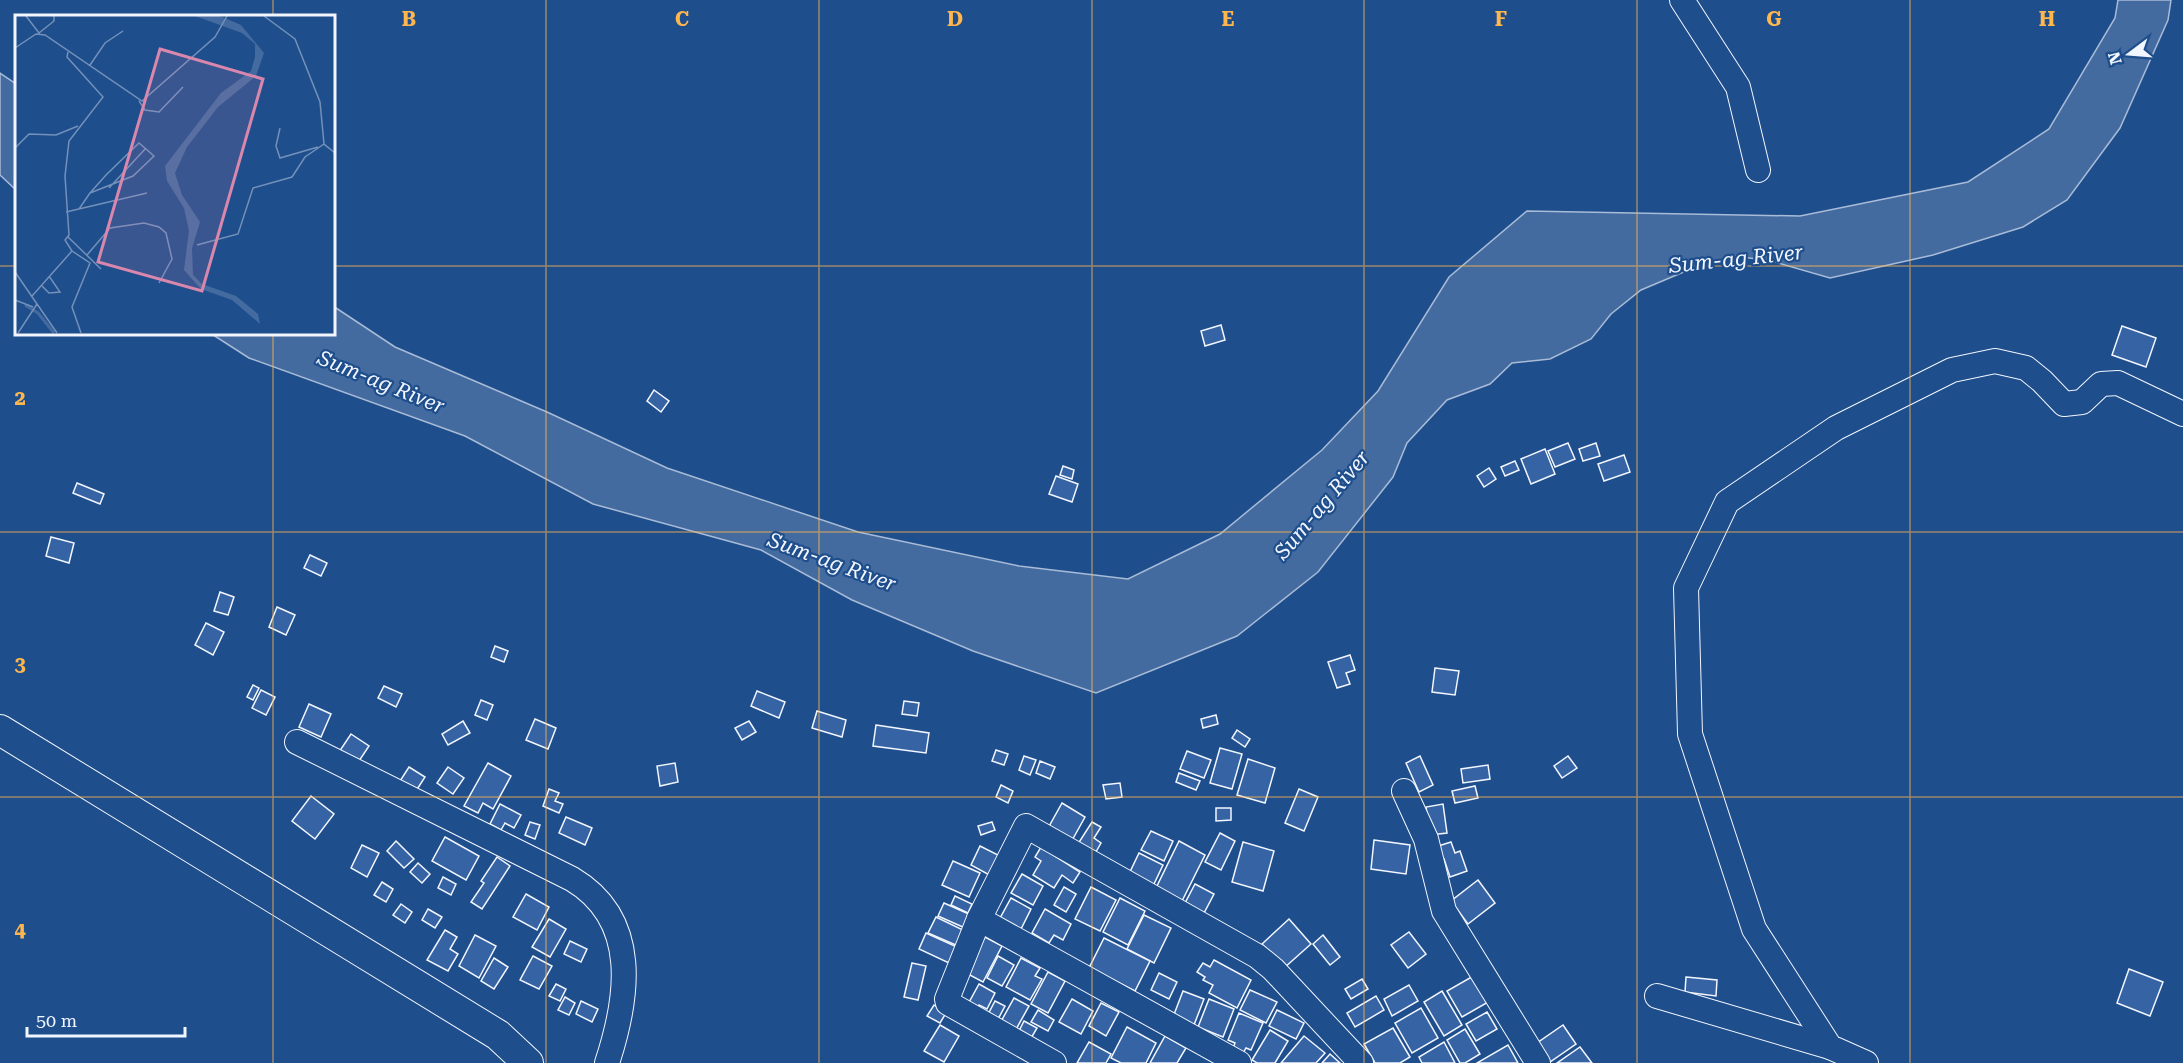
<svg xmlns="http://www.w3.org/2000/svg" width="2183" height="1063" viewBox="0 0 2183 1063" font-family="'Roboto Serif',serif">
<rect width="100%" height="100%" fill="#1f4e8c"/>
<g fill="#446ba0" stroke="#a8bbd7" stroke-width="1.5">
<polygon points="2118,0 2171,0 2168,20 2120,128 2067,200 2023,227 1933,255 1830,278 1771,261 1735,256 1686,271 1641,290 1611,314 1591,339 1550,359 1512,363 1490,384 1447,400 1407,443 1393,477 1318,572 1237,636 1096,693 973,651 852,600 761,550 593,504 465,436 249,358 210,333 333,333 333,306 395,347 547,412 667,468 858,532 1019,566 1128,579 1220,534 1322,450 1378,391 1449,277 1527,211 1800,216 1968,182 2049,129 2115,18"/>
<polygon points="0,73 16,84 16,190 0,175"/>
</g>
<g fill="#3563a3" stroke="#f2f6ff" stroke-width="1.5">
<polygon points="1221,325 1225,340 1205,346 1201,331"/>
<polygon points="2122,326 2156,338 2146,367 2112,355"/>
<polygon points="654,390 669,401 661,412 647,401"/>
<polygon points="1568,443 1575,459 1555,467 1548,451"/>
<polygon points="1596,443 1600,456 1583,461 1579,449"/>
<polygon points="1545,449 1555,474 1531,484 1521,459"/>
<polygon points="1624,455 1630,472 1604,481 1598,464"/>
<polygon points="1515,461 1519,470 1505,476 1501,467"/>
<polygon points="1063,466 1074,470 1072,479 1060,475"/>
<polygon points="1489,468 1496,479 1484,487 1477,476"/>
<polygon points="1056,476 1078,484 1072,502 1049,494"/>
<polygon points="77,483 104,494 100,504 73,493"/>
<polygon points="51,537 74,543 69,563 46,556"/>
<polygon points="310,555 327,563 321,576 304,568"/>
<polygon points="220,592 234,597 228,615 214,611"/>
<polygon points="277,607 295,615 286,635 269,627"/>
<polygon points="206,623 224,632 213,655 195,645"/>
<polygon points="495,646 508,651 504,662 491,657"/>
<polygon points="1350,655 1355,670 1346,673 1350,684 1337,688 1328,662"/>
<polygon points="1435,668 1459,671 1455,695 1432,692"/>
<polygon points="253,685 259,688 253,700 247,697"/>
<polygon points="384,686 402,694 396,707 378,698"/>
<polygon points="261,690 275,697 266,715 252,708"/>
<polygon points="757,691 785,702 779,718 751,706"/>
<polygon points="481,700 493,705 487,720 475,715"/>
<polygon points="904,701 919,703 917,716 902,714"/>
<polygon points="309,704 331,714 321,737 299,727"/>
<polygon points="817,711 846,720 842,737 812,728"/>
<polygon points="1216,715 1218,724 1203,728 1201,719"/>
<polygon points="535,719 556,728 548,749 526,740"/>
<polygon points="463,721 470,733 448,745 442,734"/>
<polygon points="749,721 756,732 742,740 735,728"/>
<polygon points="876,725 929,733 926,753 873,746"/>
<polygon points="1237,730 1250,739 1245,747 1232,738"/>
<polygon points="351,734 369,746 357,764 339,752"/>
<polygon points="1220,748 1242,754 1232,789 1210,783"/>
<polygon points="996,750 1008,754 1004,765 992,761"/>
<polygon points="1187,751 1211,760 1204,778 1180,769"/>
<polygon points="1024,756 1036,760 1030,775 1019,770"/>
<polygon points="1420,756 1433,785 1419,792 1406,763"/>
<polygon points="1568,756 1577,768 1562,778 1554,766"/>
<polygon points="1248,759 1275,768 1265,803 1237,795"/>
<polygon points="1040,761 1055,767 1050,779 1036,773"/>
<polygon points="488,763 511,776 493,809 483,803 478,813 464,806"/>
<polygon points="675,763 678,782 660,786 657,766"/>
<polygon points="1488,765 1490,779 1463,783 1461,769"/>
<polygon points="409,767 425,777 416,791 400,781"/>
<polygon points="448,767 464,778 453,794 437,783"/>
<polygon points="1179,773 1200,781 1196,790 1176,782"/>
<polygon points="1120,783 1122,797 1106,799 1103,785"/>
<polygon points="1001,785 1013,791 1008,803 996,797"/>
<polygon points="1475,786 1478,798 1455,803 1452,791"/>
<polygon points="549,789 559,793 555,801 563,804 559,813 543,806"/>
<polygon points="1299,789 1318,797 1304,831 1285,823"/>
<polygon points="311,796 334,814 315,839 292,821"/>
<polygon points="1062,803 1085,817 1070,844 1047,830"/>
<polygon points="500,804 521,815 514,828 505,823 501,830 490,824"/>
<polygon points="1443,804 1447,833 1430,835 1426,807"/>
<polygon points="1216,808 1231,808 1231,820 1216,821"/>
<polygon points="566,817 592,828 585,845 559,833"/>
<polygon points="530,822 540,825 535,839 525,835"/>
<polygon points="992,822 995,830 981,835 978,826"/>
<polygon points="1092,822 1101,827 1094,838 1101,843 1093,857 1076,847"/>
<polygon points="1151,831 1173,841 1164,861 1141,850"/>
<polygon points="1220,833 1235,841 1221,870 1205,862"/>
<polygon points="445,837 479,856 466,880 432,861"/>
<polygon points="1374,840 1410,845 1406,874 1371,869"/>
<polygon points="396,841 414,859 404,868 387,851"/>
<polygon points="1179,841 1205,855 1181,903 1155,890"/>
<polygon points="1243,842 1274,851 1263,891 1232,882"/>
<polygon points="1451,842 1455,853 1460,851 1467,871 1450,877 1444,859 1436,861 1432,848"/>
<polygon points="362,845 379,853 367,877 351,868"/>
<polygon points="980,846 1002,857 993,877 971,865"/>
<polygon points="1041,847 1080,872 1073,883 1062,875 1054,888 1033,875 1041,861 1035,857"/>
<polygon points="1139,853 1163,865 1153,886 1129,874"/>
<polygon points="497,857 510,866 482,909 471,902 484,883 481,881"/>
<polygon points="953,861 980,873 969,897 942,885"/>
<polygon points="418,863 430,874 422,883 410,872"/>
<polygon points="1022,874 1043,886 1033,905 1011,893"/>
<polygon points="443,877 456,884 451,895 438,888"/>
<polygon points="1478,880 1495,903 1468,924 1451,901"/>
<polygon points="382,882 393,889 386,902 374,895"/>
<polygon points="1195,884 1214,894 1203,915 1184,905"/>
<polygon points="1064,887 1076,894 1066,912 1054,905"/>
<polygon points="1091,887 1116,900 1100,931 1075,919"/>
<polygon points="526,894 549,907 537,930 513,917"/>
<polygon points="955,896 972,904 968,913 951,905"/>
<polygon points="1011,898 1031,909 1020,931 999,920"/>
<polygon points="1120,898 1145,911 1128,945 1103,932"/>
<polygon points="944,903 971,915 965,928 938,916"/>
<polygon points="401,904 412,912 405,923 393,915"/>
<polygon points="428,909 442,917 435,928 422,920"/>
<polygon points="1045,909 1071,924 1063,940 1054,935 1049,943 1032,933"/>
<polygon points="1144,915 1171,928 1154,963 1127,949"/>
<polygon points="936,917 965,931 958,946 928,933"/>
<polygon points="549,919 566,929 550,957 532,947"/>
<polygon points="1289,919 1311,944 1284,968 1262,944"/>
<polygon points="445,930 457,937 450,949 458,954 448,971 427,960"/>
<polygon points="1409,932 1426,954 1408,968 1391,945"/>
<polygon points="926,933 957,947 949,963 919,949"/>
<polygon points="475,935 496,946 479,978 459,966"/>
<polygon points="1323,935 1340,957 1330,965 1313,944"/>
<polygon points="985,937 1002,946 983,982 966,973"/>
<polygon points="1104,938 1150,961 1135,991 1089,968"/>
<polygon points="570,941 587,949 581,962 564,954"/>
<polygon points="533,956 552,966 539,989 520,980"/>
<polygon points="998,956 1014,965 1002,986 987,978"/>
<polygon points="494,958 508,967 494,989 481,981"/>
<polygon points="1021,958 1040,968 1035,976 1042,979 1030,1000 1006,987"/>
<polygon points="1214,960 1251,980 1237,1008 1209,993 1213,985 1203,980 1205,977 1197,972 1203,963 1210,967"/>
<polygon points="912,963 926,966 918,1000 904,997"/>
<polygon points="2129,969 2163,982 2150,1016 2117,1003"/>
<polygon points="1048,972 1065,981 1048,1013 1031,1004"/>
<polygon points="1159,973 1177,982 1169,999 1151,990"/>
<polygon points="1475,975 1490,1001 1462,1017 1447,991"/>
<polygon points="1686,977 1717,980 1716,996 1685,992"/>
<polygon points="1362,979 1368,989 1351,999 1345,989"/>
<polygon points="556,984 566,989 560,1001 549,996"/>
<polygon points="979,984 995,993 987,1009 979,1005 976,1011 967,1006"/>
<polygon points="1409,985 1418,1001 1392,1016 1384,999"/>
<polygon points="1250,990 1277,1002 1266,1023 1240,1010"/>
<polygon points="1183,991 1204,999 1194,1025 1173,1017"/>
<polygon points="1442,991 1462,1025 1444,1036 1424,1002"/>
<polygon points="1376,996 1384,1010 1355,1027 1347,1013"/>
<polygon points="565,997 575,1003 569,1015 558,1010"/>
<polygon points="1014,998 1029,1006 1014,1033 999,1025"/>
<polygon points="1072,999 1093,1011 1081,1034 1059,1022"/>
<polygon points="1209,999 1234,1009 1223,1037 1198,1027"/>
<polygon points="581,1001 598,1009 592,1022 576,1014"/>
<polygon points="995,1001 1005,1006 996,1023 986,1018"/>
<polygon points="1101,1003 1119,1012 1106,1036 1089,1026"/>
<polygon points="934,1005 946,1013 940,1023 927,1016"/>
<polygon points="1421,1008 1438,1038 1412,1053 1395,1023"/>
<polygon points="1038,1010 1054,1020 1048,1031 1031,1022"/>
<polygon points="1277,1010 1304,1023 1296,1039 1269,1026"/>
<polygon points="1487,1012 1497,1029 1476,1041 1466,1024"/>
<polygon points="1239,1013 1263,1023 1251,1050 1246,1048 1242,1055 1232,1051 1235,1043 1228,1040"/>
<polygon points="1024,1021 1037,1028 1030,1040 1018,1033"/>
<polygon points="940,1025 959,1036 944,1062 924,1051"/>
<polygon points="1563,1025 1576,1044 1550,1062 1537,1043"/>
<polygon points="1127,1027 1156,1043 1146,1063 1121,1063 1111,1058"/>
<polygon points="1393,1028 1410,1057 1400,1063 1375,1063 1364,1044"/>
<polygon points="1465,1029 1480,1054 1465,1063 1460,1063 1447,1040"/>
<polygon points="1270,1030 1288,1041 1275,1063 1257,1063 1252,1060"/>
<polygon points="1165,1036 1186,1048 1177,1063 1150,1063"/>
<polygon points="1304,1036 1325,1053 1316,1063 1281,1063"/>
<polygon points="1089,1042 1111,1054 1106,1063 1077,1063"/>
<polygon points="1444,1042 1455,1063 1422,1063 1419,1057"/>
<polygon points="1508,1045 1518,1063 1477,1063"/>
<polygon points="1580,1047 1592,1063 1557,1063"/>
<polygon points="1330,1054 1340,1063 1322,1063"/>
</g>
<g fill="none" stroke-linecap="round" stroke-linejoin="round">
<g stroke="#f2f6ff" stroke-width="26">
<g id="minor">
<polyline points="1682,0 1738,87 1758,170"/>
<path d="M297,742L572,879C641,920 628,999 607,1063"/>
<polyline points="1404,791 1426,839 1444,911 1538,1063"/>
<polyline points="979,919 1239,1063"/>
<polyline points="1657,996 1830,1047"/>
<polyline points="1054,1063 948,1003 947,999 979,919 1026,826 1257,956 1273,969 1361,1063"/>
<polyline points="1866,1063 1830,1047 1754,929 1690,734 1686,588 1727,502 1836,428 1952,370 1995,361 2026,368 2042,381 2064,404 2082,402 2101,384 2118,383 2183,414"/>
</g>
</g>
<g stroke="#f2f6ff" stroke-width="32">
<polyline id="major" points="0,730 498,1035 528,1063"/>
</g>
<use href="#minor" stroke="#1f4e8c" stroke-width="24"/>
<use href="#major" stroke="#1f4e8c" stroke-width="30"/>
</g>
<path fill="none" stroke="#ffb74d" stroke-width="1.5" stroke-opacity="0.55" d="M273,0V16M546,0V1063M819,0V1063M1092,0V1063M1364,0V1063M1637,0V1063M1910,0V1063M0,266H16M333,266H2183M273,333V1063M0,532H2183M0,797H2183"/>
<g text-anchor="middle" stroke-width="4.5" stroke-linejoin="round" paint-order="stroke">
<g font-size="21" font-style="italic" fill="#f2f6ff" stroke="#1f4e8c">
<text transform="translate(1736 259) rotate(-6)" y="7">Sum-ag River</text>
<text transform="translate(381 382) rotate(22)" y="7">Sum-ag River</text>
<text transform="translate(1322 505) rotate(-50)" y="7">Sum-ag River</text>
<text transform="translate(832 562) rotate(20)" y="7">Sum-ag River</text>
</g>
</g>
<g transform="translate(15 15)">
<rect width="320" height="320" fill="#1f4e8c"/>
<path d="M180,1H205L226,10L249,38L241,61L203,92L172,132L160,158L167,180L185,207L177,233L178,260L187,269L221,281L243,299L245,309L217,285L186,274L169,255L174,216L169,193L152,166L150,151L206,78L236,56L240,42V29L227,18Z" fill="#446ba0"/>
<path fill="none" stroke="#446ba0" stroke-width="3" d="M10,290L23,298L39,318"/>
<path fill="none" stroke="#7391ba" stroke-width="1.5" d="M11,1L24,18L39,6V1M249,1L280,24L305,87L309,129L320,138M0,33L21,19L30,20L127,86L200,22L212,1M75,50L90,28L108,16M124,86L130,95L144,97L168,72M265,113L261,131L265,143L303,132M0,133L14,119L41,120L63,111M94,173L131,133M64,194L75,178L91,160L124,128L139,141L118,161L75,178M51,197L132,178M53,222L86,254M182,230L223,219L238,173L277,162L290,142L309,129M57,236L75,248L57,292L66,318M72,240L95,213L129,208L144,212L151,218L157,244L144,268M0,257L42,318M27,271L34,278L45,277L34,261M17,281L57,236L50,225L54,220L50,161L54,126L88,82L52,42L53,37M0,285L18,292M3,318L22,289"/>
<path fill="#da87ad" fill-opacity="0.15" stroke="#da87ad" stroke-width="3" d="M145,34L248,64L187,276L83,247Z"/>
<rect width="320" height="320" fill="none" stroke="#f2f6ff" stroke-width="3"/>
</g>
<g font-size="20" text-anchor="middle" font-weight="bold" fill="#ffb74d" stroke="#1f4e8c" stroke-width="4.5" stroke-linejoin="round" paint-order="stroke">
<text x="409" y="26">B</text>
<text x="682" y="26">C</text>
<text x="955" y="26">D</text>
<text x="1228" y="26">E</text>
<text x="1501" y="26">F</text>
<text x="1774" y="26">G</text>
<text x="2047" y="26">H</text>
<text x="20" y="405">2</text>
<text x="20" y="671">3</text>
<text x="20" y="937">4</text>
</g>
<g transform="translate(2129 54) rotate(254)" stroke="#1f4e8c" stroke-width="4.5" paint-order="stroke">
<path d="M0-4.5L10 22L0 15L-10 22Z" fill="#f2f6ff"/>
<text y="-9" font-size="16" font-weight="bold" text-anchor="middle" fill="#f2f6ff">N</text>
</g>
<path d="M27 1027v9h158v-9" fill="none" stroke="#f2f6ff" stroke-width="3"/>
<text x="36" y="1027" font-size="18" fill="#f2f6ff" stroke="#1f4e8c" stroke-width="4.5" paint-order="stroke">50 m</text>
</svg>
